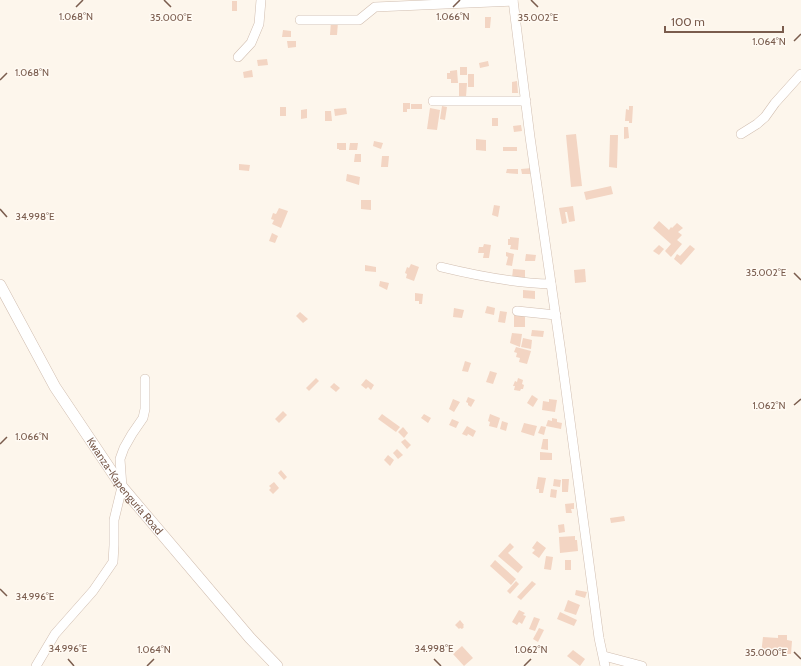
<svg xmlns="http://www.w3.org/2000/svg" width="801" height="666" viewBox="0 0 801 666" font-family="Cabin,sans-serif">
<rect width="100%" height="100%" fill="#fdf6ec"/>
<g fill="#f3d5c3">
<rect x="232" y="1" width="5" height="10"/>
<polygon points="485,17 491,17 490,28 485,28"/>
<polygon points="331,21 338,22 337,35 330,35"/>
<polygon points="283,30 291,31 291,37 282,37"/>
<polygon points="287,41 296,41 296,47 288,48"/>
<polygon points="267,59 268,65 258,66 257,60"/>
<polygon points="488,61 489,66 480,68 479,63"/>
<rect x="460" y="67" width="7" height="8"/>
<polygon points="252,70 253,77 244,78 243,72"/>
<polygon points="457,70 458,83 451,83 451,79 447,79 447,73 450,73 450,71"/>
<rect x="468" y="74" width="6" height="13"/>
<polygon points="517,81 518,93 512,93 512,82"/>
<polygon points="459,83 467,83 466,97 459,96"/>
<polygon points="403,103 410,103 410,109 407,109 407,112 403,112"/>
<rect x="411" y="104" width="11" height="5"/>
<polygon points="442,106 447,107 445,120 440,119"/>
<polygon points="629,106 633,106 632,123 629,123 629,121 625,121 626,109 629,110"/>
<rect x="280" y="107" width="6" height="9"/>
<polygon points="346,108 347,114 335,116 334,109"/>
<polygon points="430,108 440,110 437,130 427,129"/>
<polygon points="307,109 307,118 301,119 301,110"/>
<polygon points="325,111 331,111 332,121 325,121"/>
<rect x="492" y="118" width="6" height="8"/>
<polygon points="521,125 522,131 514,132 513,126"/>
<polygon points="624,127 628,127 629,138 624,139"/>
<polygon points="576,134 582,186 571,187 566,135"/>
<polygon points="610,135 618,135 617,168 609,167"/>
<polygon points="476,139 486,140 486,151 476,150"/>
<polygon points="374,141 383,143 381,149 373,146"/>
<polygon points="337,143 346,143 346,150 339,150 339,149 337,149"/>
<polygon points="350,143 358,143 357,150 349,150"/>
<rect x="503" y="147" width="14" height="4"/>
<polygon points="355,154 361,154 361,162 354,162"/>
<polygon points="382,156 389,156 388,167 381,167"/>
<polygon points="239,164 250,165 249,171 239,170"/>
<polygon points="532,168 532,174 522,174 521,169"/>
<polygon points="507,169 518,169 518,174 506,173"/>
<polygon points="347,174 360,177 359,185 346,181"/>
<polygon points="611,186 613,194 586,200 584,192"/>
<polygon points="361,200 371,200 371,210 361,209"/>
<polygon points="494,205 500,206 498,217 492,215"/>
<polygon points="573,206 575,221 569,222 567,212 565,212 567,223 562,224 559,208"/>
<polygon points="279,208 288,211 281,228 272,224 274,220 271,219 273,213 276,214"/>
<polygon points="659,221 669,230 671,227 672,228 677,223 683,228 678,232 682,235 677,240 682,244 671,257 665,251 671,244 653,228"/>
<polygon points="272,233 278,236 275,243 269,241"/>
<polygon points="510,237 519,238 518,250 510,249 511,245 508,245 508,239 510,239"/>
<polygon points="484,244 491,245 489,258 483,258 484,253 478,253 479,247 483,247"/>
<polygon points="659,245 664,249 659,255 653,251"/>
<polygon points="690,245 695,249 681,265 674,259 677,254 680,256"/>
<polygon points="506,252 514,254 512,266 506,265 508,257 506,256"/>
<polygon points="526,254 536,255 535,261 525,261"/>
<polygon points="411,264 419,267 414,281 406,278 407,274 405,273 407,267 409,268"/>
<polygon points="365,265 376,267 376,272 365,271"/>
<polygon points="513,269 525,270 525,278 512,278"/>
<polygon points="585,269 586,282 575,283 574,270"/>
<polygon points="380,281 389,283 387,290 379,286"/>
<polygon points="523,290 535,291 535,299 523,298"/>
<polygon points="415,293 423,294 422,304 419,304 419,301 415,301"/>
<polygon points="487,306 495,308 494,315 485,313"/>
<polygon points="454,308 464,310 462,318 453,317"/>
<polygon points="500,311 507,312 505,323 498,322"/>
<polygon points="300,312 308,319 303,323 296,316"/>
<rect x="514" y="314" width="11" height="13"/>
<polygon points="532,330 544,331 543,337 531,336"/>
<polygon points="512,333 522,334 520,347 510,343"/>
<polygon points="523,338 532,340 531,349 521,347"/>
<polygon points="516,347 531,351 527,364 519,362 520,358 516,357 517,353 514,352"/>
<polygon points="465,361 471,363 468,372 462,371"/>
<polygon points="490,371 497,373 493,384 486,382"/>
<polygon points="316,378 319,381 309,391 306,388"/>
<polygon points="518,378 523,380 522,384 524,385 523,389 521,389 520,391 514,390 515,386 513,386 515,381 517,382"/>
<polygon points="366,379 374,385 371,390 368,387 366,389 361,385"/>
<polygon points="334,383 340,388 336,392 330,387"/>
<polygon points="532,395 538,399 533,407 527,403"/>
<polygon points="468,397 475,400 471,407 468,405 468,403 466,402"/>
<polygon points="453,399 460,402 454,412 449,409"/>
<polygon points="549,399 557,400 555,412 542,410 543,401 549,402"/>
<polygon points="283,411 287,415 279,423 275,419"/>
<polygon points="382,414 400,427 396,432 378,419"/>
<polygon points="424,414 431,418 428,423 421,418"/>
<polygon points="490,414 500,418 497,428 489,426 490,422 488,421"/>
<polygon points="552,418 557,419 557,422 562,423 561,429 546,426 548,420 552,421"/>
<polygon points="452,419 459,422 456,428 449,425"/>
<polygon points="502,421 508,423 506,431 500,429"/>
<polygon points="524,423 537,426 534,436 521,432"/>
<polygon points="467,426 476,431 473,437 468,434 467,436 462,434"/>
<polygon points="541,426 546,427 544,435 538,433"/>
<polygon points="403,427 408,433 404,438 398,432"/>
<polygon points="405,439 411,445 407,449 401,442"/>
<polygon points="543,439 548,439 548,450 541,449"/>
<polygon points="397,449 403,455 398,459 393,453"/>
<polygon points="540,452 552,453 552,460 540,460"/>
<polygon points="388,455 394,460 390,466 384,460"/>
<polygon points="281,470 287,477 284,480 278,473"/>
<polygon points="538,477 546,478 543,493 539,493 539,489 536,489"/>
<polygon points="554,479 561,480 560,487 553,486"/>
<polygon points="562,479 569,479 568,492 562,492"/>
<polygon points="274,482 279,488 273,494 269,490 271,488 269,486"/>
<polygon points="551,489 557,490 556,498 550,497"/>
<polygon points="574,503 574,509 571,509 572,513 566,513 565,504"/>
<polygon points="624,516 625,521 611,523 610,518"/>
<polygon points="564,524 565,532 559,533 558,525"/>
<polygon points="575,536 575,540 577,540 578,551 560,553 559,537"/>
<polygon points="537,541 546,548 539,558 532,553 535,550 532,548"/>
<polygon points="510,543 514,547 508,553 523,567 518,573 498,556"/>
<polygon points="546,556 553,557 551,570 544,569"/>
<polygon points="495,560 516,579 511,585 490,566"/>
<rect x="565" y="560" width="6" height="10"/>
<polygon points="516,581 519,584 510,594 507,591"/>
<polygon points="532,581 536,584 521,600 517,597"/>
<polygon points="576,590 587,592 585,598 575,595"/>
<polygon points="568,600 580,605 576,615 564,611"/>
<polygon points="519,610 525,613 523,615 526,616 522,624 519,622 517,625 512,622"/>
<polygon points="560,612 577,620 574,626 557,619"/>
<polygon points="534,617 540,619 535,631 529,629"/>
<polygon points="460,620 464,625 463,626 464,627 462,629 460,628 459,629 455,625"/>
<polygon points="539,628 544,630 538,642 533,639"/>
<polygon points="778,635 787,635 787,640 792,641 791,654 779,654 779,656 773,656 773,654 761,654 763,637 778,638"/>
<polygon points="462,646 473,658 464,666 453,654"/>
<polygon points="573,650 585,659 580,666 567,656"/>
</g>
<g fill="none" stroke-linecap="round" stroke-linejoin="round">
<g stroke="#d1beb0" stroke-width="10">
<g id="minor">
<polyline points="513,0 530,137 561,353 599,638 605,666"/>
<polyline points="300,20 359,20 375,7 513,1"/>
<polyline points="238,57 251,43 259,24 261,0"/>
<polyline points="433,101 526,101"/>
<polyline points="741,134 757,124 765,117 775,103 801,74"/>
<path d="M441,267C478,276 513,283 551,284"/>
<polyline points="517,311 556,315"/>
<polyline points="604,656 642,666"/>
<polyline points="36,666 55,634 93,591 113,562 114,545 114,520 122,487 120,459 124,448 132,434 143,418 145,409 145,379"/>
</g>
</g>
<g stroke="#d1beb0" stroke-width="12">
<g id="tertiary">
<path id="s1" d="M0,285L55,387L122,487L250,638L277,666"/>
</g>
</g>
<use href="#minor" stroke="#fff" stroke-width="9"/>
<use href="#tertiary" stroke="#fff" stroke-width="11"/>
</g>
<path fill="none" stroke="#7a5c4d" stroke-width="1.5" d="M164,0L171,7M531,0L538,7M76,7L83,0M453,7L460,0M794,41L801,34M0,80L7,73M0,209L7,217M794,273L801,280M794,405L801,399M0,444L7,437M0,589L7,596M794,652L801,659M68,659L74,666M434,659L441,666M147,666L154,659M524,666L531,659"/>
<g text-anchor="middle" stroke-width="3" stroke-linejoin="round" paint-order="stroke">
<g font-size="11" fill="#7a5c4d" stroke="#fffaf3">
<text dy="4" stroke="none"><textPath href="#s1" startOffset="237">Kwanza-Kapenguria Road</textPath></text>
</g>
</g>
<g font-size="10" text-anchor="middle" fill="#7a5c4d" stroke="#fffaf3" stroke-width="3" stroke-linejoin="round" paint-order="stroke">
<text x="76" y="20">1.068°N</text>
<text x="453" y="20">1.066°N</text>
<text x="171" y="21">35.000°E</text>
<text x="538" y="21">35.002°E</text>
<text x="769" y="45">1.064°N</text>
<text x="32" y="76">1.068°N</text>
<text x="35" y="220">34.998°E</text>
<text x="766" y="276">35.002°E</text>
<text x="769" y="409">1.062°N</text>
<text x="32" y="440">1.066°N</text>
<text x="35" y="600">34.996°E</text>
<text x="68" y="652">34.996°E</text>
<text x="434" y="652">34.998°E</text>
<text x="154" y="653">1.064°N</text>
<text x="531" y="653">1.062°N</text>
<text x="766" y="656">35.000°E</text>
</g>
<path d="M665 26v6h118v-6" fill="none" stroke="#7a5c4d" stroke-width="2"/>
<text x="671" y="26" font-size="12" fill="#7a5c4d" stroke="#fffaf3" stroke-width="3" paint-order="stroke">100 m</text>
</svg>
